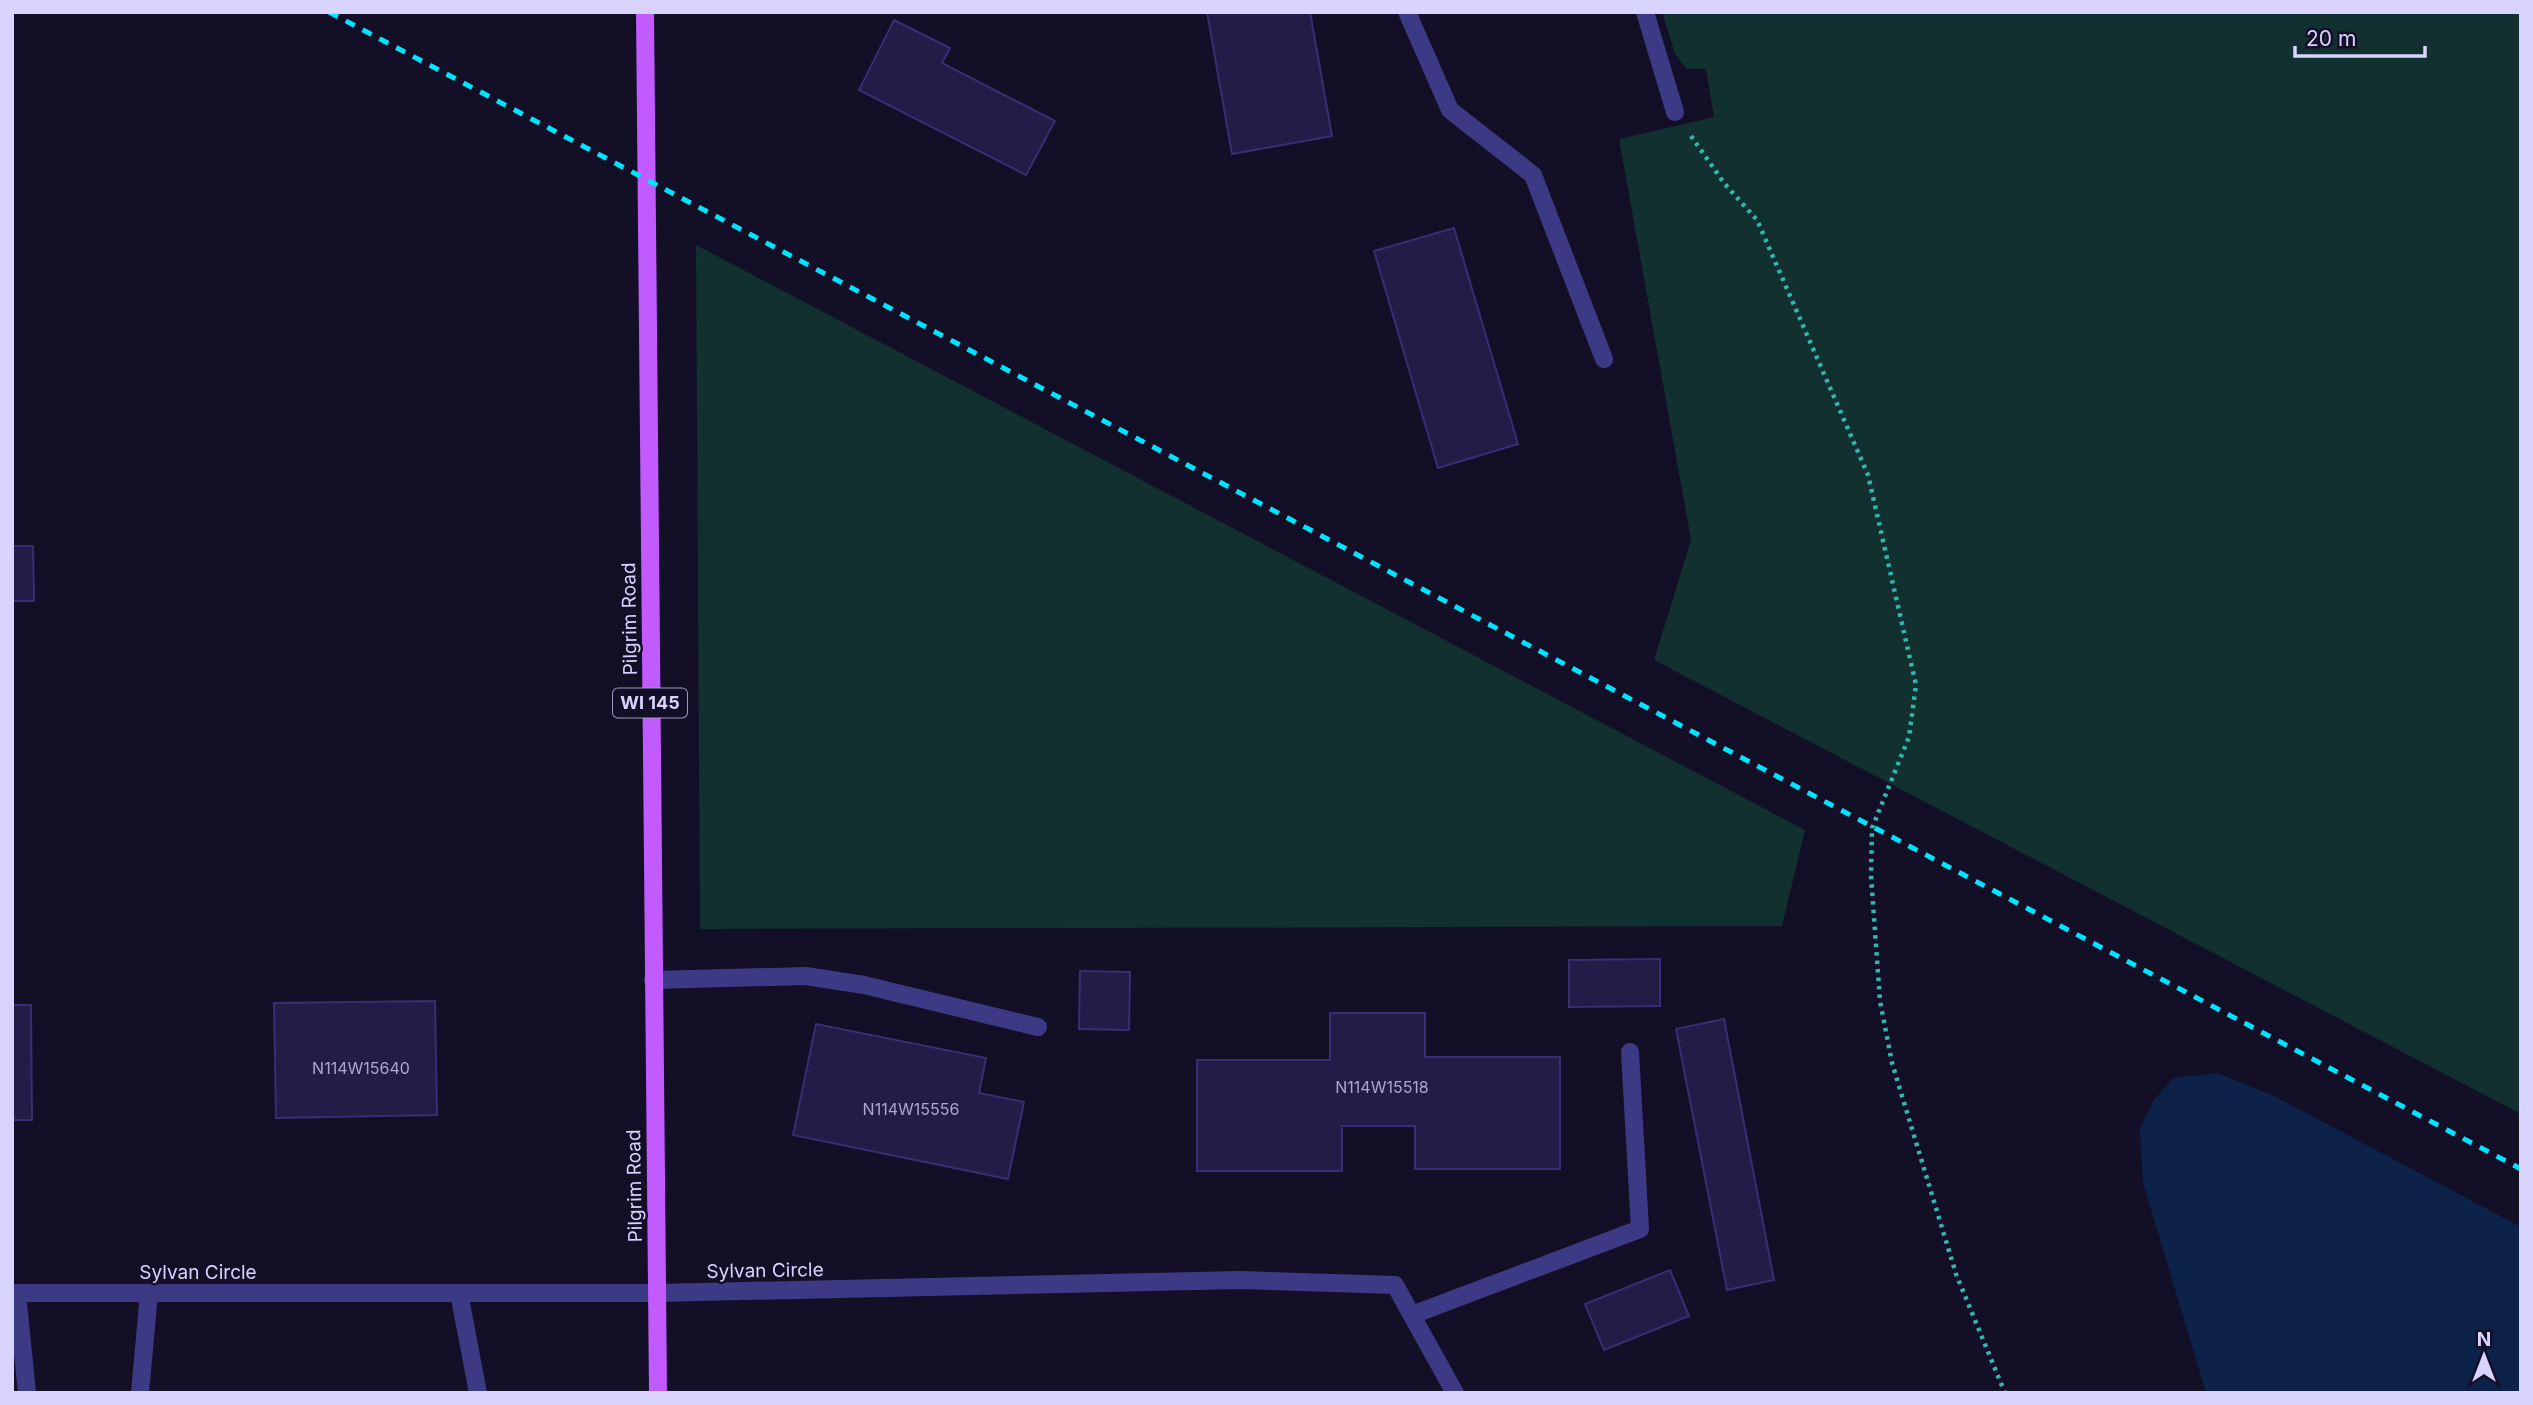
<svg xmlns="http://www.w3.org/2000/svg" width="2533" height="1405" viewBox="0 0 2533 1405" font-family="Inter,sans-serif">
<rect width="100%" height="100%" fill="#130f26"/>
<g fill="#12302f">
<polygon points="1662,12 2521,12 2521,1114 1654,660 1691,540 1619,139 1714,117 1706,69 1687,69 1675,54"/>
<polygon points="696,245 1805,830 1782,926 700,929"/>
</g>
<polygon fill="#0c2248" points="2217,1073 2274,1096 2521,1227 2521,1393 2206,1393 2143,1183 2140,1129 2153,1101 2174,1078"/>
<g fill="#241b47" stroke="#3b2d73" stroke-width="2">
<polygon points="1207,12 1310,12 1332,136 1232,154"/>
<polygon points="894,20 950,48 942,63 1055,121 1026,175 859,90"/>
<polygon points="1454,228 1518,444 1438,468 1374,251"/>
<polygon points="12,546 33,546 34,601 12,601"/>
<polygon points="1660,959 1660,1006 1569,1007 1569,960"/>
<polygon points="1080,971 1130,972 1129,1030 1079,1029"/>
<polygon points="435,1001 437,1115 276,1118 274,1003"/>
<polygon points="12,1005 31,1005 32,1120 12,1120"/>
<polygon points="1330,1013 1425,1013 1425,1057 1560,1057 1560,1169 1415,1169 1415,1126 1342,1126 1342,1171 1197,1171 1197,1060 1330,1060"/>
<polygon points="1724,1019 1774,1280 1727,1290 1676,1029"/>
<polygon points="816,1024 986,1058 979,1093 1024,1102 1008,1179 793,1135"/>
<polygon points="1670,1270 1689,1316 1604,1350 1585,1304"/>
</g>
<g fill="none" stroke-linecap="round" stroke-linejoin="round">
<polyline stroke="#2fb8b0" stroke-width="4.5" stroke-dasharray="3.5 5" stroke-linecap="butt" points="1691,136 1724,183 1757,220 1868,475 1916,685 1909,737 1872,828 1871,876 1880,1001 1892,1063 1956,1274 2005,1393"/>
<g stroke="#3d3a85" stroke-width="18">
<polyline points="1407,12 1450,110 1533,175 1604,359"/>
<polyline points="1645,12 1675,112"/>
<polyline points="653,980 806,976 864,985 1038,1027"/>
<polyline points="12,1293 657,1293 1240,1280 1395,1285 1455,1393"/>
<polyline points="17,1293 27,1393"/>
<polyline points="459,1293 478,1393"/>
<polyline points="1412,1315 1640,1229 1630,1052"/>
<polyline points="140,1393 149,1293"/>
</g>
<polyline stroke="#c25bff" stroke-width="18" points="645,12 658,1393"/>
<polyline stroke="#00e5ff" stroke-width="5" stroke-dasharray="10 9" stroke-linecap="butt" points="329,12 2521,1169"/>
</g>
<g text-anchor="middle" stroke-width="5" stroke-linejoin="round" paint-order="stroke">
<g font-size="16" fill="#aca6d1">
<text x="361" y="1074">N114W15640</text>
<text x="1382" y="1093">N114W15518</text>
<text x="911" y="1115">N114W15556</text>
</g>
<rect fill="#130f26" stroke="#9e99be" stroke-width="2" x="613" y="688.5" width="74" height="29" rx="5"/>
<g font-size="18" font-weight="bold" fill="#d9d4ff">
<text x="650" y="709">WI 145</text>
</g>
<g font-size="19" fill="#d9d4ff" stroke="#130f26">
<text transform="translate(629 619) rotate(-91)" y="7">Pilgrim Road</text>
<text transform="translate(634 1186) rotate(-91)" y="7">Pilgrim Road</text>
<text transform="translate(765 1270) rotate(-1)" y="7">Sylvan Circle</text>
<text x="198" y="1279">Sylvan Circle</text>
</g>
</g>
<rect width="2533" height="1405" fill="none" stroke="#d9d4ff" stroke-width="28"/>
<g transform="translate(2484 1356)" stroke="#130f26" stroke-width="5" paint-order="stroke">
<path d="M0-5L12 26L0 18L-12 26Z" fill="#d9d4ff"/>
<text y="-10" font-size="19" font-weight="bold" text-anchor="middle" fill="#d9d4ff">N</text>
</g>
<path d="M2295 46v10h130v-10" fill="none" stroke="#d9d4ff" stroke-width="3.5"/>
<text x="2306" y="46" font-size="21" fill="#d9d4ff" stroke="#130f26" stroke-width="5" paint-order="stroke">20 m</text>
</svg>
